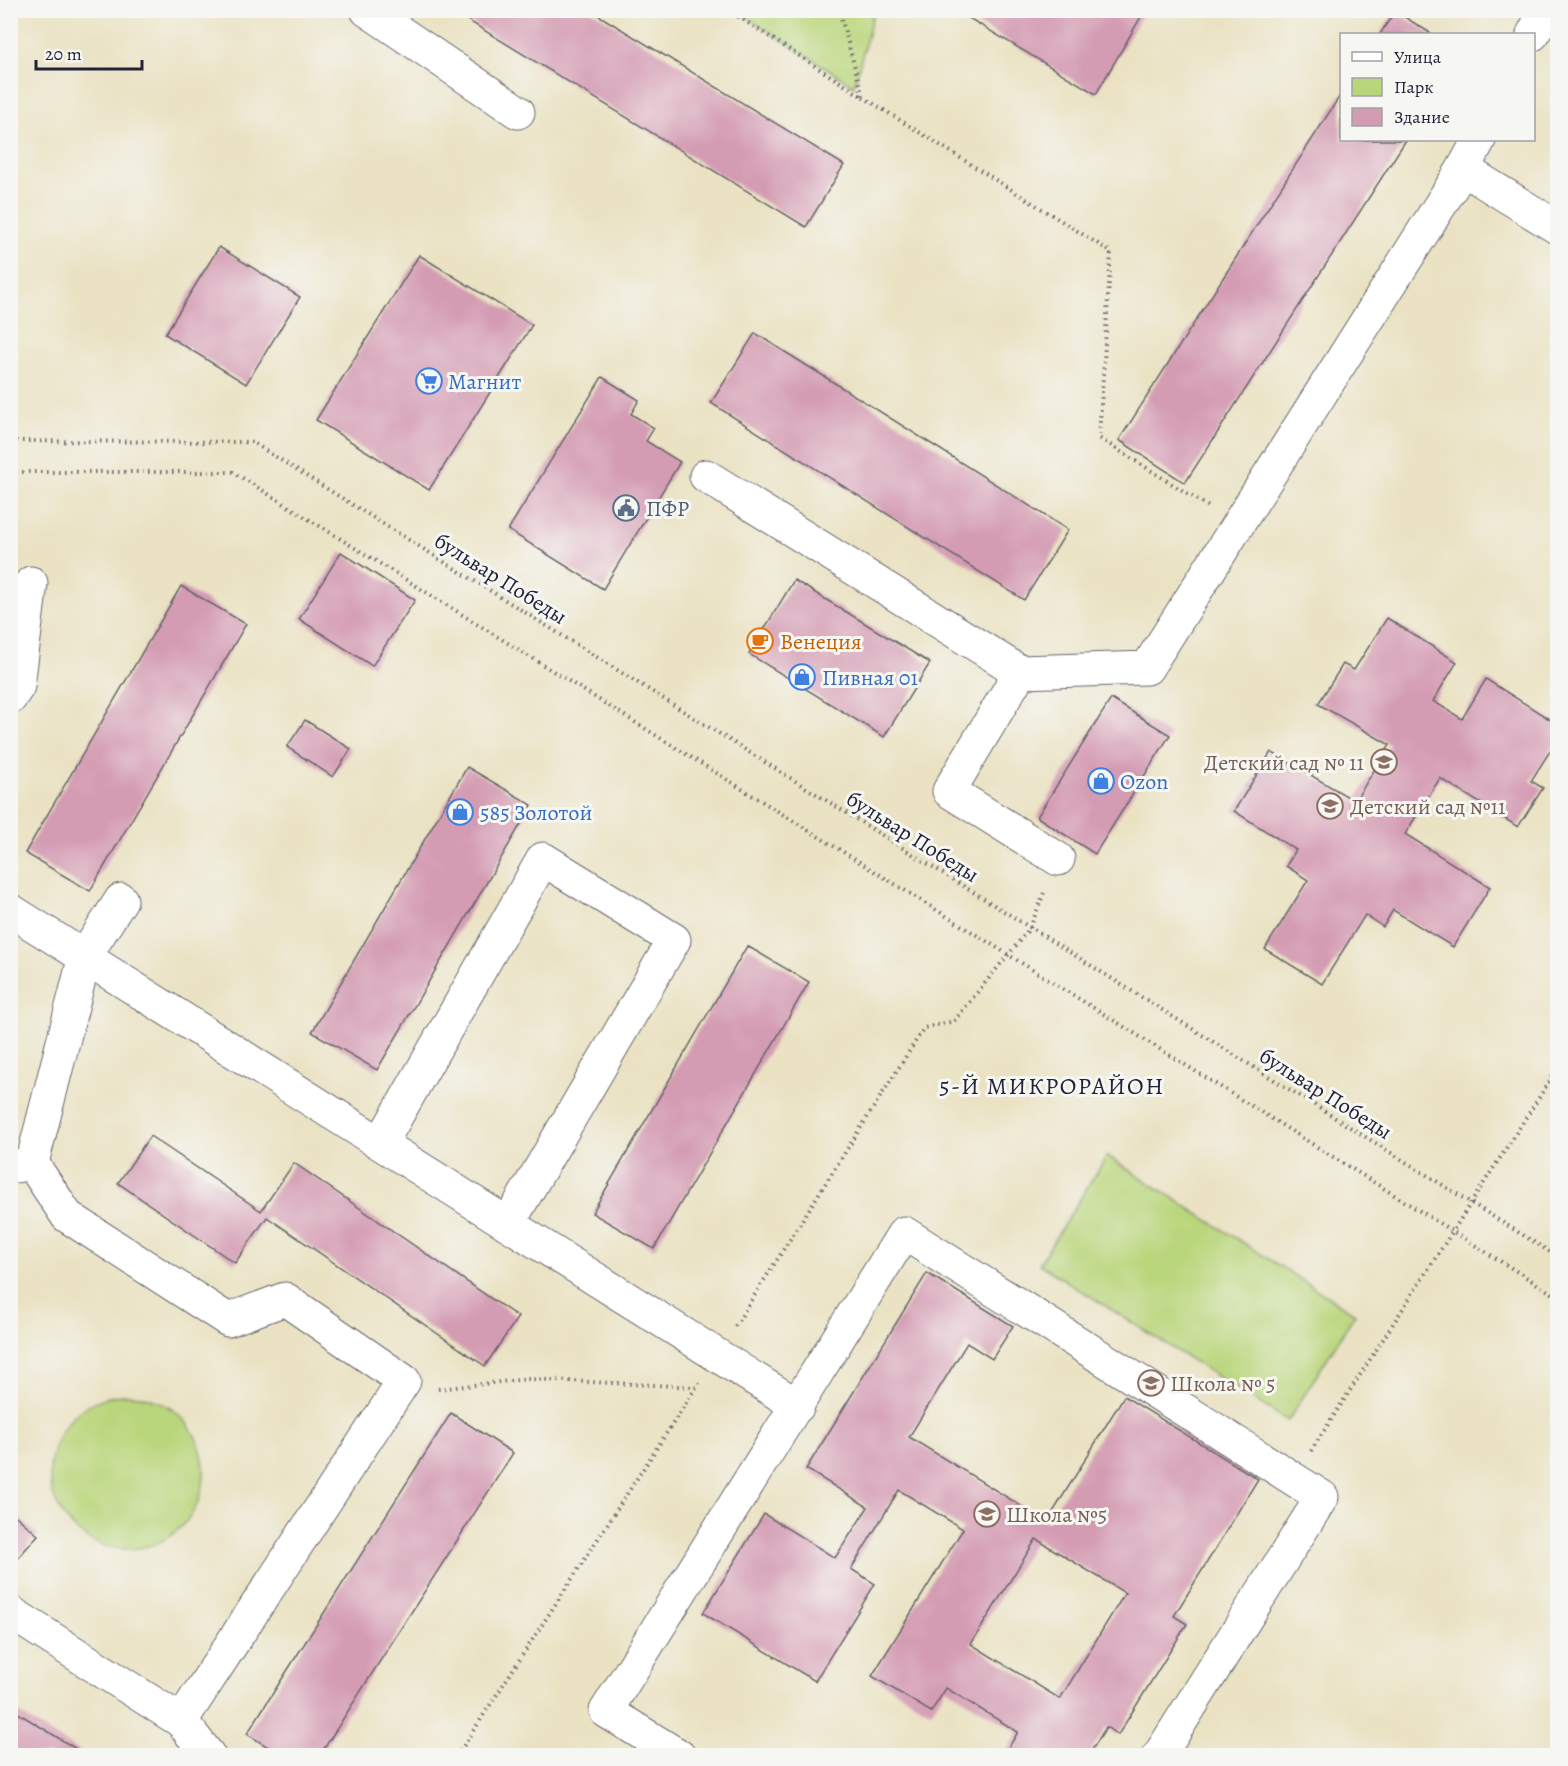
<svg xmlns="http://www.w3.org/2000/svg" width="1568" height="1766" viewBox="0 0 1568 1766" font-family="Alegreya,serif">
<rect width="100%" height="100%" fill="#f6f6f2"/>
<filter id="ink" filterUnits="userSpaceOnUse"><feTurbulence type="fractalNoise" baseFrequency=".0167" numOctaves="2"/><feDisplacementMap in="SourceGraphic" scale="12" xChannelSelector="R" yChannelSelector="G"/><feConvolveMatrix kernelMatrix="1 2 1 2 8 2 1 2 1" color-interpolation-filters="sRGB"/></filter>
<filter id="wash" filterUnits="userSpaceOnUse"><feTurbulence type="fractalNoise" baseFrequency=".008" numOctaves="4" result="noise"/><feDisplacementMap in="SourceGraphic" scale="24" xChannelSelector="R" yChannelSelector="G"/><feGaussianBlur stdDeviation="1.35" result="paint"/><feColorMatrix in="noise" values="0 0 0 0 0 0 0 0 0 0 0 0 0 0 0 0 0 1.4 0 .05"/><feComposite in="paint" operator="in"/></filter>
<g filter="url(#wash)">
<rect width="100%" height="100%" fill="#eae2c3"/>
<g fill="#bad67b" stroke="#6e7c5b" stroke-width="1.5">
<polygon points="737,11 874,11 854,86"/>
<polygon points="1107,1156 1355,1314 1288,1421 1039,1264"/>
<circle cx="127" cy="1472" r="77"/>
</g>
<g id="blocks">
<g fill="#d49cb3" fill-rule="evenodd">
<polygon points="451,10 590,10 844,165 806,227"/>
<polygon points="964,10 1145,10 1096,94 962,14"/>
<polygon points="1395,11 1432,34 1380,34"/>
<polygon points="1341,94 1341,140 1406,140 1185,483 1119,440"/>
<polygon points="219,247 300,297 246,384 165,334"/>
<polygon points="419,255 532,325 429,490 316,420"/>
<polygon points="755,333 1068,530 1024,600 711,403"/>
<polygon points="602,377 639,400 631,414 654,428 646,441 680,462 603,589 508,530"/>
<polygon points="341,552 415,600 372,666 299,619"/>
<polygon points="794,580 930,663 884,737 749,654"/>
<polygon points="181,586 246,624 90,891 25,853"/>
<polygon points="1387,618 1457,662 1433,701 1462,719 1486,679 1557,724 1557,740 1531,781 1543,788 1518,827 1440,778 1405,834 1490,887 1453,947 1393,910 1383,927 1365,915 1322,984 1265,949 1308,880 1286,866 1296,850 1234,811 1271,752 1355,801 1390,745 1318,704 1343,664 1354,670"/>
<polygon points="1111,699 1170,735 1095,854 1037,817"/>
<polygon points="305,720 351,749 333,777 287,747"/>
<polygon points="467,767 532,805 377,1070 312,1032"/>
<polygon points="747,946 809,982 654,1249 592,1213"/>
<polygon points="150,1136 261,1211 294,1163 518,1317 485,1366 267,1217 235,1263 118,1183"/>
<path d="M927,1273L1013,1326L992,1359L967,1343L909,1437L1047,1522L1124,1396L1258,1479L1174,1616L1187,1624L1118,1735L1106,1727L1089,1755H1004L1018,1732L946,1688L931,1712L872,1676L963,1529L899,1490L851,1569L875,1584L815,1681L703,1613L764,1514L835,1558L868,1507L806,1469ZM1036,1539L1125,1593L1060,1699L971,1644Z"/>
<polygon points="451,1413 513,1453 320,1755 281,1755 247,1734"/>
<polygon points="10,1511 38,1535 17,1559 10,1554"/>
<polygon points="10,1708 86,1755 10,1755"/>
</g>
</g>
</g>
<g filter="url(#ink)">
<use href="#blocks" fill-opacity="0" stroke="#68656b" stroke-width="1.5"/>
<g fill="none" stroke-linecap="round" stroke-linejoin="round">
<g stroke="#68656b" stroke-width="35">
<g id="minor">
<polyline points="367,10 518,112"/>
<polyline points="1533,34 1546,10"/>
<polyline points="1463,169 1558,228"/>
<polyline points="706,476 1020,672"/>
<polyline points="10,698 18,686 31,583"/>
<polyline points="1058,859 949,791 1020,672 1147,668 1463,169 1479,140"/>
<polyline points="10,910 508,1224 674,940 543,859 381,1143"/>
<polyline points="32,1163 67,1216 228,1320 285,1299 404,1381 181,1721"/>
<polyline points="10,1167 32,1163 85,956 121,900"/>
<polyline points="508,1224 798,1406"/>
<polyline points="10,1612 181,1721 209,1756"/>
<polyline points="679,1756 606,1711 904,1233 1322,1497 1159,1756"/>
</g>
</g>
<g stroke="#68656b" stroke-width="4" stroke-dasharray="1.5 4.5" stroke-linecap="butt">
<polyline points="728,10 863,97 839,10"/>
<polyline points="863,97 1111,252 1099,438 1209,507"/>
<polyline points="10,441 252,442 1558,1257"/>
<polyline points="10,472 233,472 1558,1297"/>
<polyline points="735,1326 924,1028 954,1021 1030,928 1045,890"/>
<polyline points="438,1389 527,1379 696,1387"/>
<polyline points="1311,1451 1558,1068"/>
<polyline points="457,1756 699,1383"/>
</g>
<use href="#minor" stroke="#fff" stroke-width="33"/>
</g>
</g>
<defs>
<g id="supermarket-ring" transform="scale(1.35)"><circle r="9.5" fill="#f6f6f2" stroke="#3f7fe0" stroke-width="1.5"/><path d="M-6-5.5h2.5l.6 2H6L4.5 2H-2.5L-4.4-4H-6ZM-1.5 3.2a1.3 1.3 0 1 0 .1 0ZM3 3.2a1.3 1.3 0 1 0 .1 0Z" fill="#3f7fe0"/></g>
<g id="civic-ring" transform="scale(1.35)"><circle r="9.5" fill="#f6f6f2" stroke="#5c6f8a" stroke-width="1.5"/><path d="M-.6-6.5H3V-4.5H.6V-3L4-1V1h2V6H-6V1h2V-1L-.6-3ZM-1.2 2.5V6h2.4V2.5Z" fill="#5c6f8a"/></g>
<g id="cafe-ring" transform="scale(1.35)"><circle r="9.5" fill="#f6f6f2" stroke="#e8710a" stroke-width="1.5"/><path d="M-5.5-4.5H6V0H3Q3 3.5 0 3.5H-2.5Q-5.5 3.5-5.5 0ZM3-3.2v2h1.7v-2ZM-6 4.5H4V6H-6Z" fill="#e8710a"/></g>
<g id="shop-ring" transform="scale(1.35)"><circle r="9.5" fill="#f6f6f2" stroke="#3f7fe0" stroke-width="1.5"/><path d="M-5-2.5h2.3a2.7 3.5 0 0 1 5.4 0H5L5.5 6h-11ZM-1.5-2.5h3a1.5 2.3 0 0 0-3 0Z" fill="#3f7fe0"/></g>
<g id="school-ring" transform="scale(1.35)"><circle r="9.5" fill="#f6f6f2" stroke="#8d6e63" stroke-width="1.5"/><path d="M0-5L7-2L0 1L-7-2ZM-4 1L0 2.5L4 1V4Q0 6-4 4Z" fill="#8d6e63"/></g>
</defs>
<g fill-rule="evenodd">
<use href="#supermarket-ring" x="429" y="381"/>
<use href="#civic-ring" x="626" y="508"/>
<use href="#cafe-ring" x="760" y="641"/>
<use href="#shop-ring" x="802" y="677"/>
<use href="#school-ring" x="1384" y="762"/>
<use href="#shop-ring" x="1101" y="781"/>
<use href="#school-ring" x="1330" y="806"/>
<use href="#shop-ring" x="460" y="812"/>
<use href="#school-ring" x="1151" y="1383"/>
<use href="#school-ring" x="987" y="1514"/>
</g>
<g text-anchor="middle" stroke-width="6" stroke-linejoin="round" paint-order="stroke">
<g font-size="22" fill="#366cbe" stroke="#f6f6f2" text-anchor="start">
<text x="448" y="389">Магнит</text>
<text x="822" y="685">Пивная 01</text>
<text x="1120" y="789">Ozon</text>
<text x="480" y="820">585 Золотой</text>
</g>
<g font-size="22" fill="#4e5e75" stroke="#f6f6f2" text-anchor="start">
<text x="646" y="516">ПФР</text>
</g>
<g font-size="22" fill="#22223b" stroke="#f6f6f2">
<text transform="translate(501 578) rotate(32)" y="8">бульвар Победы</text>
<text transform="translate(913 836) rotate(32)" y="8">бульвар Победы</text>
<text transform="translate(1326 1093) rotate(32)" y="8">бульвар Победы</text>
</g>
<g font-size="22" fill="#c56008" stroke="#f6f6f2" text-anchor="start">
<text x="780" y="649">Венеция</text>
</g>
<g font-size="22" fill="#785e54" stroke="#f6f6f2" text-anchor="start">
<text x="1364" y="770" text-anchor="end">Детский сад № 11</text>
<text x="1350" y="814">Детский сад №11</text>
<text x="1170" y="1391">Школа № 5</text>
<text x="1006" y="1522">Школа №5</text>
</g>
<g font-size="24" letter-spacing="1.5" fill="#22223b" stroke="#f6f6f2">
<text x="1052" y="1094">5-Й МИКРОРАЙОН</text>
</g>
</g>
<rect width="1568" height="1766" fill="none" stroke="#f6f6f2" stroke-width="36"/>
<rect x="1340" y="33" width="195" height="108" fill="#f6f6f2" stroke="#a1a1a9" stroke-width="1.5"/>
<rect x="1352" y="52" width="30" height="9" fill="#ffffff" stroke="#a1a1a9" stroke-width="1.5"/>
<text x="1394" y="63" font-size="18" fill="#22223b">Улица</text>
<rect x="1352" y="78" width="30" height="18" fill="#bad67b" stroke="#a1a1a9" stroke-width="1.5"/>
<text x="1394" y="93" font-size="18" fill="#22223b">Парк</text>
<rect x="1352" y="108" width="30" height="18" fill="#d49cb3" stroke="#a1a1a9" stroke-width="1.5"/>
<text x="1394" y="123" font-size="18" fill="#22223b">Здание</text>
<path d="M36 60v9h106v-9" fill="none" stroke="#22223b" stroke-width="3"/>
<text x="45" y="60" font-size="18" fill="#22223b" stroke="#f6f6f2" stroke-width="4.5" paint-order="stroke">20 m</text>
</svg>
